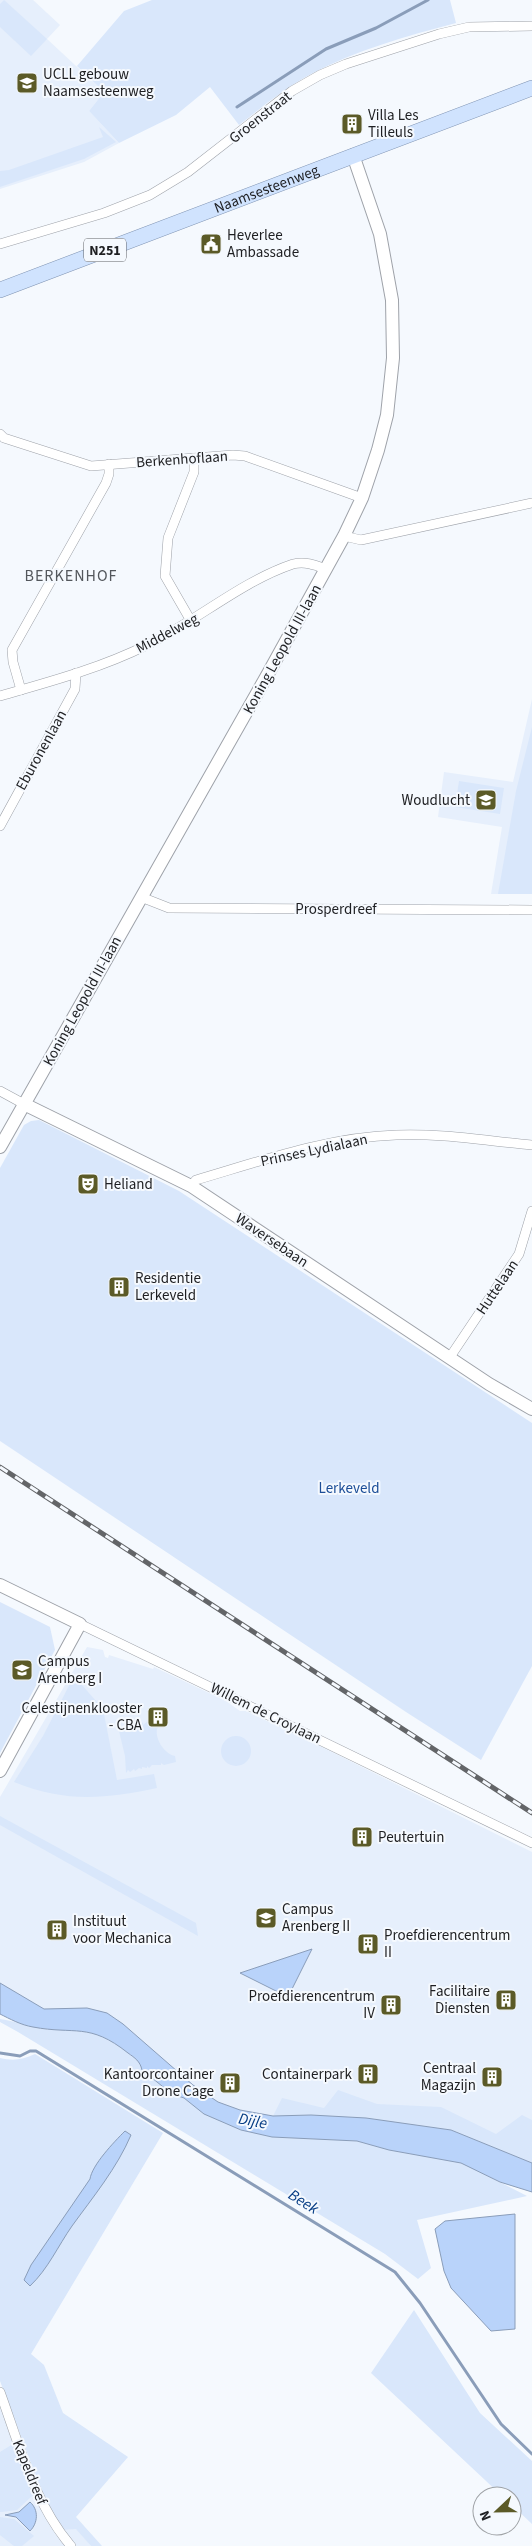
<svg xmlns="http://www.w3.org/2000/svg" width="532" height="2546" viewBox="0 0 532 2546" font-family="'Source Sans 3',sans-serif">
<rect width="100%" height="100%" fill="#f5f9fe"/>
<g fill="#e6effc">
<polygon points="0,0 33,0 60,25 47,39 104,92 89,111 119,143 84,162 0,189"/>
<polygon points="532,699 532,894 491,894 502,827 438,817 444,772 513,782"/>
<polygon points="87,1647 103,1650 105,1657 108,1658 109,1655 153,1669 154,1667 226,1701 240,1711 246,1711 320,1746 532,1852 532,2147 479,2142 451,2130 273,2116 240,2110 218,2102 193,2085 123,2024 60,2010 44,2009 0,1983 0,1797"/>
<polygon points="0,2392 39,2496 77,2529 91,2546 0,2546"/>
</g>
<g fill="#d9e7fb">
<polygon points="4,0 47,39 31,56 0,27 0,4"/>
<path d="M152,0H450L456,23C407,36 356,50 311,74C285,88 262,107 239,125L210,87L176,115L119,143L89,111L104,92L77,66L124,11Z"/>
<polygon points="99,127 116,142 84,159 0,187 0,171 9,170 103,137"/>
<polygon points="532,727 532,894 498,894 516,791"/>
<polygon points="459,781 504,788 500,814 455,807"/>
<polygon points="39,1120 179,1191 532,1423 532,1666 481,1760 406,1712 0,1441 0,1168 24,1125 31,1121"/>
<polygon points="0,1602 50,1627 55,1650 0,1753"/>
<path d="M74,1676L103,1709L117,1780L154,1774L157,1788C104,1799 66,1803 14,1782L43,1736Z"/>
<path d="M163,1718V1722L157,1729C155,1740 165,1754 175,1756L176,1762L164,1765L161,1763V1765H152L149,1768L147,1766V1768L142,1767V1769L139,1768L135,1771L134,1769L130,1772L128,1770L126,1773L125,1756L118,1727H130L134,1724L136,1726V1724L141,1725L143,1722V1725L148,1721L149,1724Z"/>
<circle cx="236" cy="1751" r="15"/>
<polygon points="0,1816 196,1923 198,1936 0,1825"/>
<path d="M0,2019C16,2021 30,2027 45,2029C54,2030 63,2028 72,2029C101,2031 119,2046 140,2062L142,2070L172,2094L184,2098L204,2114L241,2130L272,2137L357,2141L389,2150L462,2163L527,2196L417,2220L431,2268L418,2279L385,2254L18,2032L0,2022Z"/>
<path d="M35,2054L163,2133L31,2354L44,2365L63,2413L128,2457L76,2517L102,2546H91L76,2529L61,2530L46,2503L0,2381V2058C13,2061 22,2060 35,2054Z"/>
<polygon points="338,2090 377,2104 441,2107 496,2134 522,2115 532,2120 532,2163 451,2130 366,2118 273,2116 282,2098 324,2108"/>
<polygon points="414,2310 480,2413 532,2461 532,2524 512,2505 512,2496 502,2496 371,2373"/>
<polygon points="13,2444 34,2494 17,2510 2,2512 0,2512 0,2452"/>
<polygon points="0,2517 14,2519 34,2536 22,2546 14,2546 0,2535"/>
</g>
<g fill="#b9d3fa" stroke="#8a9db9">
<polygon points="312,1949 288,1997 240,1973"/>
<path d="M0,1983L44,2009L87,2008L107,2013L123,2024L193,2085L218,2102L240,2110L273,2116L311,2115L366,2118L451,2130L532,2163V2192L500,2182L461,2163L389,2150L357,2141L272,2137L241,2130L204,2114L184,2098L172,2094L142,2070C140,2061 135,2058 128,2053C89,2022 75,2035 33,2027C21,2025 10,2019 0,2014Z"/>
<path d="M125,2131L131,2135C117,2168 93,2197 72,2226C58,2246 48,2269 30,2286L24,2280L31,2265L90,2179C92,2165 114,2142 125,2131Z"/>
<polygon points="515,2214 515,2329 491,2331 451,2288 444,2271 435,2229 445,2221"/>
<path d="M30,2502C39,2510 38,2523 30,2531L16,2517L5,2515L19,2512Z"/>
</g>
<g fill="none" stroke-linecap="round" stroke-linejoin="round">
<g stroke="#8a9db9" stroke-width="3">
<polyline points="237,107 326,49 376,28 428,0"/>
<polyline points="0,2053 20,2056 30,2051 36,2051 395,2272 420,2303 501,2424 532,2454"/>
</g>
<g stroke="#9ea2a9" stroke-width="10">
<g id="street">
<polyline points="0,244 104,213 150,195 188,172 292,91 320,75 346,64 439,34 469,27 532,26"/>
<polyline points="0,434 4,438 91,466 233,455 245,456 362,498"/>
<polyline points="344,536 361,540 532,503"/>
<polyline points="191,621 165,576 168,538 194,472 194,458"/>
<polyline points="21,690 13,662 12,650 106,483 109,474 109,464"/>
<path d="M0,696C49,682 101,668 147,645C197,621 240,582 293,564C305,561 315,565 326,569"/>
<polyline points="0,826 75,689 76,673"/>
<polyline points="141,897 169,908 532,910"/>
<polyline points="0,1091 24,1104"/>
<path d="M191,1186L196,1180C261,1161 328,1137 396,1135C441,1133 487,1141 532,1145"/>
<polyline points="450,1357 519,1254 532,1211"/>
<polyline points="80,1624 532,1843"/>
<path d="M0,2392C19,2444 34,2503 71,2546"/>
</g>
</g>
<g stroke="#9ea2a9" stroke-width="14">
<g id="secondary">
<polyline points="24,1104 191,1186 489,1384 532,1409"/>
<polyline points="0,1147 269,672 344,536 362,498 378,450 387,415 393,358 392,300 380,234 353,155"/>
<polyline points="0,1585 80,1624 0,1771"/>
</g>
</g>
<g stroke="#7e92b1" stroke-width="16">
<g id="primary">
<path id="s1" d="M0,290L532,88"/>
</g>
</g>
<use href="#street" stroke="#fff" stroke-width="9"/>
<use href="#secondary" stroke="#fff" stroke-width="12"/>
<use href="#primary" stroke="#d0e3fe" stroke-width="15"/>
<g stroke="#636568" stroke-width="5">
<polyline id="rail" points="0,1467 532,1813"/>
</g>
<use href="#rail" stroke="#f5f9fe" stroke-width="3" stroke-dasharray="9" stroke-linecap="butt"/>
</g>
<defs>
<g id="university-square" transform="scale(1.125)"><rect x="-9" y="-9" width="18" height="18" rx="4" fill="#5b5a27" stroke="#f5f9fe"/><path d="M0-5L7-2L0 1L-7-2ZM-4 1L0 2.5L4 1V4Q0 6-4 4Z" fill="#fff"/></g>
<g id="building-square" transform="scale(1.125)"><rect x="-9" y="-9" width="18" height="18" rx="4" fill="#5b5a27" stroke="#f5f9fe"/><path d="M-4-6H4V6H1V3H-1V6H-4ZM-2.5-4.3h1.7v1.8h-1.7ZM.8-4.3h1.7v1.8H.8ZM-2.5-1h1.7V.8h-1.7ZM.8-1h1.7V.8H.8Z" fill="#fff"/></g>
<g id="civic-square" transform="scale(1.125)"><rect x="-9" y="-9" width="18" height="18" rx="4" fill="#5b5a27" stroke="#f5f9fe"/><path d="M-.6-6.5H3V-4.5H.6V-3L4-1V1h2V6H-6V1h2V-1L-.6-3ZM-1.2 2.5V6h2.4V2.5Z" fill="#fff"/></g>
<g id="school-square" transform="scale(1.125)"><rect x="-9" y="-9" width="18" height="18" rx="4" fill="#5b5a27" stroke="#f5f9fe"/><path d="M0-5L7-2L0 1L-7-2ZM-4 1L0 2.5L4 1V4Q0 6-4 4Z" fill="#fff"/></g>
<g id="theatre-square" transform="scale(1.125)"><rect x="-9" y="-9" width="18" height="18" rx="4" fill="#5b5a27" stroke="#f5f9fe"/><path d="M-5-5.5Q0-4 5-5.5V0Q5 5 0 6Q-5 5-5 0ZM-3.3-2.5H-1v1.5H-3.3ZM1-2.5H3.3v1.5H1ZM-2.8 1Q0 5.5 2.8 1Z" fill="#fff"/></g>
</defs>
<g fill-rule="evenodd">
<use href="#university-square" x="27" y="83"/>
<use href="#building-square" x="352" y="124"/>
<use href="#civic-square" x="211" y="244"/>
<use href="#school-square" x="486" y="800"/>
<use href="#theatre-square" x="88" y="1184"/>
<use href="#building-square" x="119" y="1287"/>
<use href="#university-square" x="22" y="1670"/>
<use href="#building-square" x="158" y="1717"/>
<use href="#building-square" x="362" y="1837"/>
<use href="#university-square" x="266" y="1918"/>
<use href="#building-square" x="57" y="1930"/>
<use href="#building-square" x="368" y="1944"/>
<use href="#building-square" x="506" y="2000"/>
<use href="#building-square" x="391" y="2005"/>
<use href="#building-square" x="368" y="2074"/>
<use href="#building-square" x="492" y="2077"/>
<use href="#building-square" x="230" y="2083"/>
</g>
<g text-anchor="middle" stroke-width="4" stroke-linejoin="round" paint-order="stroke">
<rect fill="#f5f9fe" stroke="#5e6064" stroke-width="1" x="84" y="238.5" width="42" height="23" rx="4"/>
<g font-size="14" font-weight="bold" fill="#1e1f22">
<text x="105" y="255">N251</text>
</g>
<g font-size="15" fill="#1e1f22" stroke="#f5f9fe" text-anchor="start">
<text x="43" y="79">UCLL gebouw<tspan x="43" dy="17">Naamsesteenweg</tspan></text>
<text x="368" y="120">Villa Les<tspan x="368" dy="17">Tilleuls</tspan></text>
<text x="227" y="240">Heverlee<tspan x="227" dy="17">Ambassade</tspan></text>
<text x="470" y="805" text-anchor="end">Woudlucht</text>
<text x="104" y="1189">Heliand</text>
<text x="135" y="1283">Residentie<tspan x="135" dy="17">Lerkeveld</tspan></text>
<text x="38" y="1666">Campus<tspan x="38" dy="17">Arenberg I</tspan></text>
<text x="142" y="1713" text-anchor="end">Celestijnenklooster<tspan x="142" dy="17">- CBA</tspan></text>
<text x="378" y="1842">Peutertuin</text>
<text x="282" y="1914">Campus<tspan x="282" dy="17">Arenberg II</tspan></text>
<text x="73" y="1926">Instituut<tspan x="73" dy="17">voor Mechanica</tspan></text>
<text x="384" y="1940">Proefdierencentrum<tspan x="384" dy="17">II</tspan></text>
<text x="490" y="1996" text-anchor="end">Facilitaire<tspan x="490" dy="17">Diensten</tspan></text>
<text x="375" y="2001" text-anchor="end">Proefdierencentrum<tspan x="375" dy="17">IV</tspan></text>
<text x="476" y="2073" text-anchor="end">Centraal<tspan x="476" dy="17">Magazijn</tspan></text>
<text x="214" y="2079" text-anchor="end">Kantoorcontainer<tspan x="214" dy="17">Drone Cage</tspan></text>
<text x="352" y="2079" text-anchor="end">Containerpark</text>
</g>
<g font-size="15" fill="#1e1f22" stroke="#f5f9fe">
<text transform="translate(260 117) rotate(-38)" y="5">Groenstraat</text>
<text dy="5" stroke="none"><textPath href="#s1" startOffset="285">Naamsesteenweg</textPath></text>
<text transform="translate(182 459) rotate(-4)" y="5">Berkenhoflaan</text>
<text transform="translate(167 633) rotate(-28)" y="5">Middelweg</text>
<text transform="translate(282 649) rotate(-61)" y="5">Koning Leopold III-laan</text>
<text transform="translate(41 750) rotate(-61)" y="5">Eburonenlaan</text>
<text x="336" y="914">Prosperdreef</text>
<text transform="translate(82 1001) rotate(-61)" y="5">Koning Leopold III-laan</text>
<text transform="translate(314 1150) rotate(-12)" y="5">Prinses Lydialaan</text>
<text transform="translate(272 1240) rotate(34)" y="5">Waversebaan</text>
<text transform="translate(497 1287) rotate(-56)" y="5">Huttelaan</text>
<text transform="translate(266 1713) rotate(26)" y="5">Willem de Croylaan</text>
<text transform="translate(30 2472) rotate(68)" y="5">Kapeldreef</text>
</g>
<g font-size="15" fill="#1c4e98" stroke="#f5f9fe">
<text x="349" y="1493">Lerkeveld</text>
</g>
<g font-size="16" letter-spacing="1" fill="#53575c" stroke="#f5f9fe">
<text x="71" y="581">BERKENHOF</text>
</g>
<g font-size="16" font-style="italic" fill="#083e85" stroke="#f5f9fe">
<text transform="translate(253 2120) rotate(11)" y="6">Dijle</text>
<text transform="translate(304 2201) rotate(32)" y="6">Beek</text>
</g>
</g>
<g transform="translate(497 2511) rotate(248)"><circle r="24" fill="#f5f9fe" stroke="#9fa2a6"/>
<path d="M0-4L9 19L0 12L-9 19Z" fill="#5b5a27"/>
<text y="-8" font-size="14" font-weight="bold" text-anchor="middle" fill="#1e1f22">N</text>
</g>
</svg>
